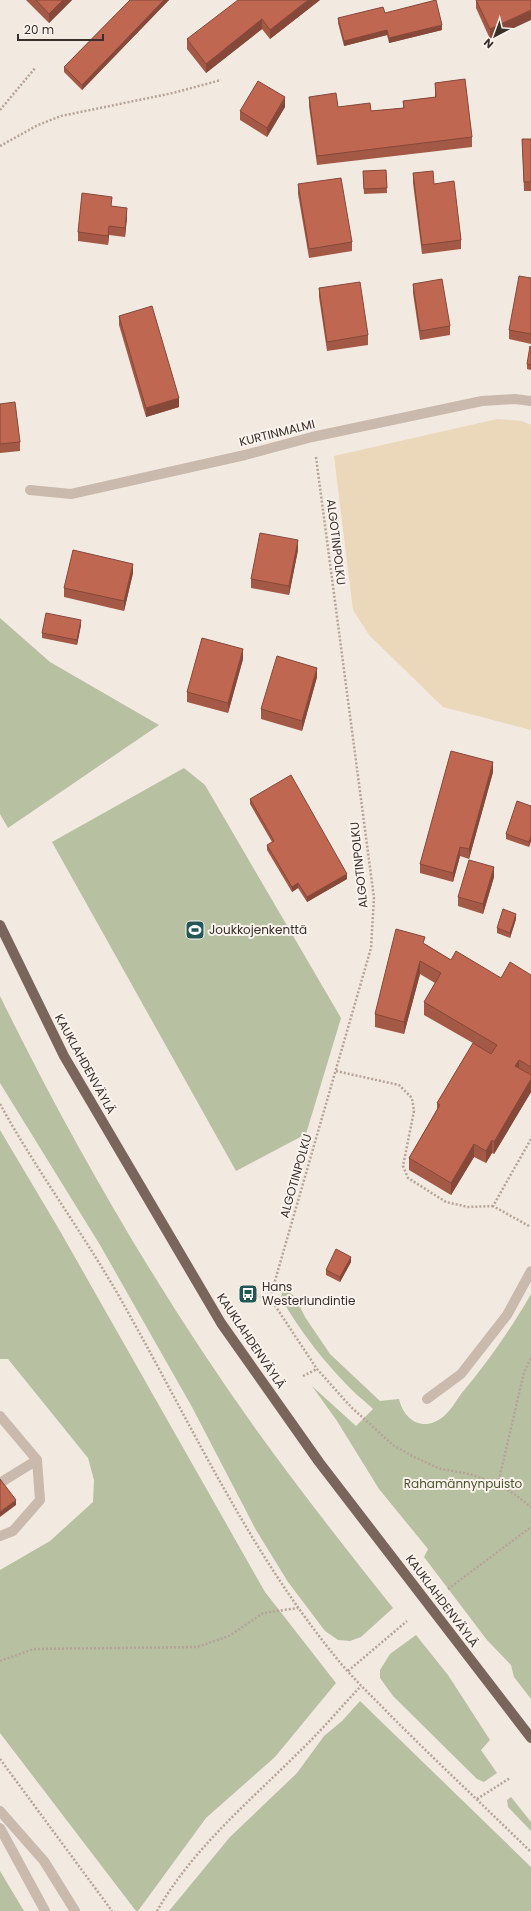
<svg xmlns="http://www.w3.org/2000/svg" width="531" height="1911" viewBox="0 0 531 1911" font-family="Poppins,sans-serif">
<rect width="100%" height="100%" fill="#f2e9e1"/>
<g fill="#b7c1a1">
<polygon points="0,618 50,662 159,725 8,828 0,814"/>
<polygon points="184,768 205,785 341,1018 306,1134 236,1171 52,842"/>
<path d="M0,996C73,1145 158,1292 255,1428C299,1489 346,1549 393,1608L361,1637L350,1641L338,1640L325,1631L288,1582L256,1530L192,1407L100,1245L0,1083Z"/>
<polygon points="0,1130 60,1231 265,1592 336,1683 275,1757 206,1818 138,1911 136,1911 0,1733 0,1570 50,1541 93,1502 94,1480 88,1458 8,1359 0,1359"/>
<path d="M283,1286L295,1297L305,1317L330,1354L380,1401L399,1399C404,1421 424,1433 444,1416C451,1410 456,1401 461,1394C487,1363 511,1329 531,1294V1699L514,1677L511,1665L487,1640L424,1557L428,1549L379,1489L337,1421L312,1386L356,1426L373,1409C368,1404 362,1399 356,1394C327,1366 301,1333 281,1298Z"/>
<polygon points="416,1635 448,1675 490,1740 481,1750 497,1773 484,1782 477,1779 393,1696 380,1678 380,1670 390,1654"/>
<polygon points="360,1701 531,1867 531,1911 169,1911 230,1837 297,1773 324,1736 342,1721"/>
<polygon points="511,1797 531,1822 531,1831 508,1807 507,1800"/>
<polygon points="0,1871 24,1911 0,1911"/>
</g>
<polygon fill="#ebd8ba" points="497,419 522,421 531,425 531,730 443,707 369,635 353,610 334,456"/>
<g fill="none" stroke-linecap="round" stroke-linejoin="round">
<g stroke="#b6a397" stroke-width="2.5" stroke-dasharray="2 2" stroke-linecap="butt">
<polyline points="0,110 36,67"/>
<polyline points="0,146 38,125 61,116 173,93 221,80"/>
<polyline points="316,457 374,898 371,948 270,1298 317,1369 351,1407 393,1445 414,1457 441,1469 470,1474 498,1484 517,1496 531,1507"/>
<polyline points="336,1071 399,1085 412,1098 414,1111 403,1166 408,1178 446,1202 468,1207 493,1206"/>
<path d="M0,1104C38,1173 86,1237 124,1305C191,1424 248,1549 334,1655C351,1677 372,1696 391,1716C437,1762 484,1806 531,1852"/>
<polyline points="529,1226 493,1206 531,1139"/>
<polyline points="248,1294 270,1298"/>
<polyline points="303,1376 317,1369"/>
<polyline points="498,1484 524,1372 531,1358"/>
<polyline points="448,1589 531,1527"/>
<polyline points="0,1661 34,1649 197,1647 229,1636 263,1613 298,1608"/>
<polyline points="348,1671 407,1621"/>
<polyline points="0,1759 112,1911"/>
<polyline points="477,1799 510,1778"/>
<path d="M157,1911C193,1848 250,1801 301,1750C322,1730 341,1707 361,1686"/>
</g>
<g stroke="#cab9ad" stroke-width="10">
<polyline points="0,1416 37,1460 40,1500 13,1531 0,1536"/>
<polyline points="0,1483 37,1460"/>
</g>
<g stroke="#cab9ad" stroke-width="10">
<polyline points="30,490 71,494 245,455 312,437 482,401 515,399 531,401"/>
<polyline points="427,1399 461,1374 507,1315 531,1271"/>
<polyline points="0,1811 44,1861 75,1911"/>
<polyline points="0,1828 45,1911"/>
</g>
<polyline stroke="#7a655d" stroke-width="10" points="0,925 64,1056 221,1323 319,1462 531,1738"/>
</g>
<g fill="#a45946">
<polygon points="26,0 72,0 49,23"/>
<polygon points="130,0 169,0 82,90 64,72 64,67"/>
<polygon points="320,0 270,39 262,29 206,73 187,49 187,39"/>
<polygon points="476,0 531,0 490,39 476,8"/>
<polygon points="385,13 442,30 389,43 387,35 344,46 338,23 338,18"/>
<polygon points="435,83 472,137 472,147 317,165 309,106 309,97 338,107 371,111 403,108 403,101 435,97"/>
<polygon points="285,107 267,137 240,120 240,111"/>
<polygon points="522,139 531,139 531,191 524,191"/>
<polygon points="386,170 387,193 364,194 363,176"/>
<polygon points="413,173 461,240 461,249 422,254 413,183"/>
<polygon points="298,184 352,242 352,251 309,258 298,194"/>
<polygon points="112,206 127,217 125,237 109,235 108,245 78,241 78,232"/>
<polygon points="531,278 531,344 509,339 509,330"/>
<polygon points="413,284 450,326 450,335 420,340 413,293"/>
<polygon points="319,288 368,335 368,345 327,351 319,297"/>
<polygon points="119,316 179,407 146,417 119,325"/>
<polygon points="531,347 531,370 527,369 527,364"/>
<polygon points="0,404 20,442 20,451 0,453"/>
<polygon points="298,550 289,595 251,588 251,579"/>
<polygon points="133,573 124,611 64,597 64,588"/>
<polygon points="81,625 77,645 42,638 42,633"/>
<polygon points="243,659 228,713 187,702 187,692"/>
<polygon points="317,677 302,731 261,719 261,709"/>
<polygon points="493,772 469,859 460,856 453,882 420,873 420,864"/>
<polygon points="250,799 347,879 307,902 298,888 292,892 267,850 267,845 272,842 250,804"/>
<polygon points="531,806 531,841 529,847 506,839 506,834"/>
<polygon points="494,877 483,914 458,906 458,897"/>
<polygon points="516,919 510,938 497,933 497,928"/>
<polygon points="425,944 451,960 501,978 531,975 531,1092 494,1154 492,1153 486,1163 474,1157 451,1195 409,1170 409,1158 437,1109 437,1103 473,1043 424,1015 424,1002 435,983 420,974 404,1034 375,1027 375,1014"/>
<polygon points="351,1262 340,1282 326,1275 326,1270"/>
</g>
<g fill="#864839">
<polygon points="63,0 72,0 49,23 49,14"/>
<polygon points="164,0 169,0 82,90 82,85"/>
<polygon points="308,0 320,0 270,39 270,30"/>
<polygon points="531,10 531,20 490,39 490,29"/>
<polygon points="262,19 262,29 206,73 206,64"/>
<polygon points="442,25 442,30 389,43 389,38"/>
<polygon points="387,30 387,35 344,46 344,41"/>
<polygon points="285,97 285,107 267,137 267,128"/>
<polygon points="127,208 127,217 125,237 125,228"/>
<polygon points="109,226 109,235 108,245 108,236"/>
<polygon points="179,398 179,407 146,417 146,408"/>
<polygon points="298,540 298,550 289,595 289,586"/>
<polygon points="133,564 133,573 124,611 124,601"/>
<polygon points="81,620 81,625 77,645 77,640"/>
<polygon points="243,649 243,659 228,713 228,703"/>
<polygon points="317,668 317,677 302,731 302,721"/>
<polygon points="493,762 493,772 469,859 469,849"/>
<polygon points="531,836 531,841 529,847 529,842"/>
<polygon points="460,847 460,856 453,882 453,873"/>
<polygon points="494,867 494,877 483,914 483,904"/>
<polygon points="347,874 347,879 307,902 307,897"/>
<polygon points="298,883 298,888 292,892 292,887"/>
<polygon points="516,914 516,919 510,938 510,933"/>
<polygon points="420,961 420,974 404,1034 404,1022"/>
<polygon points="519,1060 519,1073 515,1066"/>
<polygon points="531,1079 531,1092 494,1154 494,1142"/>
<polygon points="492,1140 492,1153 486,1163 486,1151"/>
<polygon points="474,1144 474,1157 451,1195 451,1183"/>
<polygon points="351,1257 351,1262 340,1282 340,1277"/>
<polygon points="16,1500 16,1505 0,1517 0,1512"/>
</g>
<g fill="#bf6751" stroke="#864839">
<polygon points="36,0 63,0 49,14"/>
<polygon points="130,0 164,0 82,85 64,67"/>
<polygon points="238,0 308,0 270,30 262,19 206,64 187,39"/>
<polygon points="436,0 442,25 389,38 387,30 344,41 338,18 383,7 385,13"/>
<polygon points="476,0 531,0 531,10 490,29"/>
<polygon points="465,79 472,137 317,156 309,97 336,93 338,107 370,103 371,111 404,108 403,101 436,97 435,83"/>
<polygon points="258,81 285,97 267,128 240,111"/>
<polygon points="522,139 531,139 531,182 524,182"/>
<polygon points="386,170 387,188 364,189 363,171"/>
<polygon points="433,171 434,184 454,181 461,240 422,245 413,173"/>
<polygon points="341,178 352,242 309,249 298,184"/>
<polygon points="82,193 112,197 111,206 127,208 125,228 109,226 108,236 78,232"/>
<polygon points="519,276 531,278 531,334 509,330"/>
<polygon points="442,279 450,326 420,331 413,284"/>
<polygon points="360,282 368,335 327,342 319,288"/>
<polygon points="152,306 179,398 146,408 119,316"/>
<polygon points="530,346 531,347 531,365 527,364"/>
<polygon points="15,402 20,442 0,444 0,404"/>
<polygon points="260,533 298,540 289,586 251,579"/>
<polygon points="73,550 133,564 124,601 64,588"/>
<polygon points="46,613 81,620 77,640 42,633"/>
<polygon points="202,638 243,649 228,703 187,692"/>
<polygon points="277,656 317,668 302,721 261,709"/>
<polygon points="451,751 493,762 469,849 460,847 453,873 420,864"/>
<polygon points="291,775 347,874 307,897 298,883 292,887 267,845 274,841 250,799"/>
<polygon points="517,801 531,806 531,836 529,842 506,834"/>
<polygon points="469,860 494,867 483,904 458,897"/>
<polygon points="503,909 516,914 510,933 497,928"/>
<polygon points="396,929 425,937 423,943 451,960 456,951 501,978 510,962 531,975 531,1067 519,1060 515,1066 531,1075 531,1079 494,1142 492,1140 486,1151 474,1144 451,1183 409,1158 440,1105 437,1103 473,1043 491,1054 497,1045 424,1002 441,973 420,961 404,1022 375,1014"/>
<polygon points="336,1249 351,1257 340,1277 326,1270"/>
<polygon points="0,1479 16,1500 0,1512"/>
</g>
<defs>
<g id="stadium-square" transform="scale(1)"><rect x="-9" y="-9" width="18" height="18" rx="4" fill="#225758" stroke="#faf3ed"/><path d="M0-5a6.5 5 0 1 0 0 10a6.5 5 0 1 0 0-10ZM-3.5-1.8h7v3.6h-7Z" fill="#fff"/></g>
<g id="bus-square" transform="scale(1)"><rect x="-9" y="-9" width="18" height="18" rx="4" fill="#225758" stroke="#faf3ed"/><path d="M-5-6H5V4H4V6H2V4H-2V6H-4V4H-5ZM-3.5-4V0h7V-4ZM-3.5 1.2v1.5H-2V1.2ZM2 1.2v1.5H3.5V1.2Z" fill="#fff"/></g>
</defs>
<g fill-rule="evenodd">
<use href="#stadium-square" x="195" y="930"/>
<use href="#bus-square" x="248" y="1294"/>
</g>
<g text-anchor="middle" stroke-width="4" stroke-linejoin="round" paint-order="stroke">
<g font-size="12" fill="#392f2b" stroke="#faf3ed">
<text transform="translate(277 433) rotate(-14)" y="4">KURTINMALMI</text>
<text transform="translate(336 542) rotate(83)" y="4">ALGOTINPOLKU</text>
<text transform="translate(359 865) rotate(-96)" y="4">ALGOTINPOLKU</text>
<text transform="translate(85 1064) rotate(61)" y="4">KAUKLAHDENVÄYLÄ</text>
<text transform="translate(296 1176) rotate(-74)" y="4">ALGOTINPOLKU</text>
<text transform="translate(251 1341) rotate(56)" y="4">KAUKLAHDENVÄYLÄ</text>
<text transform="translate(442 1601) rotate(53)" y="4">KAUKLAHDENVÄYLÄ</text>
</g>
<g font-size="12" fill="#392f2b" stroke="#faf3ed" text-anchor="start">
<text x="209" y="934">Joukkojenkenttä</text>
<text x="262" y="1291">Hans<tspan x="262" dy="14">Westerlundintie</tspan></text>
</g>
<g font-size="12" fill="#4a5630" stroke="#faf3ed">
<text x="463" y="1488">Rahamännynpuisto</text>
</g>
</g>
<g transform="translate(495 36) rotate(221)" stroke="#faf3ed" stroke-width="3" paint-order="stroke">
<path d="M0-3L7 15L0 10L-7 15Z" fill="#392f2b"/>
<text y="-6" font-size="11" font-weight="bold" text-anchor="middle" fill="#392f2b">N</text>
</g>
<path d="M18 34v6h85v-6" fill="none" stroke="#392f2b" stroke-width="2"/>
<text x="24" y="34" font-size="12" fill="#392f2b" stroke="#faf3ed" stroke-width="3" paint-order="stroke">20 m</text>
</svg>
